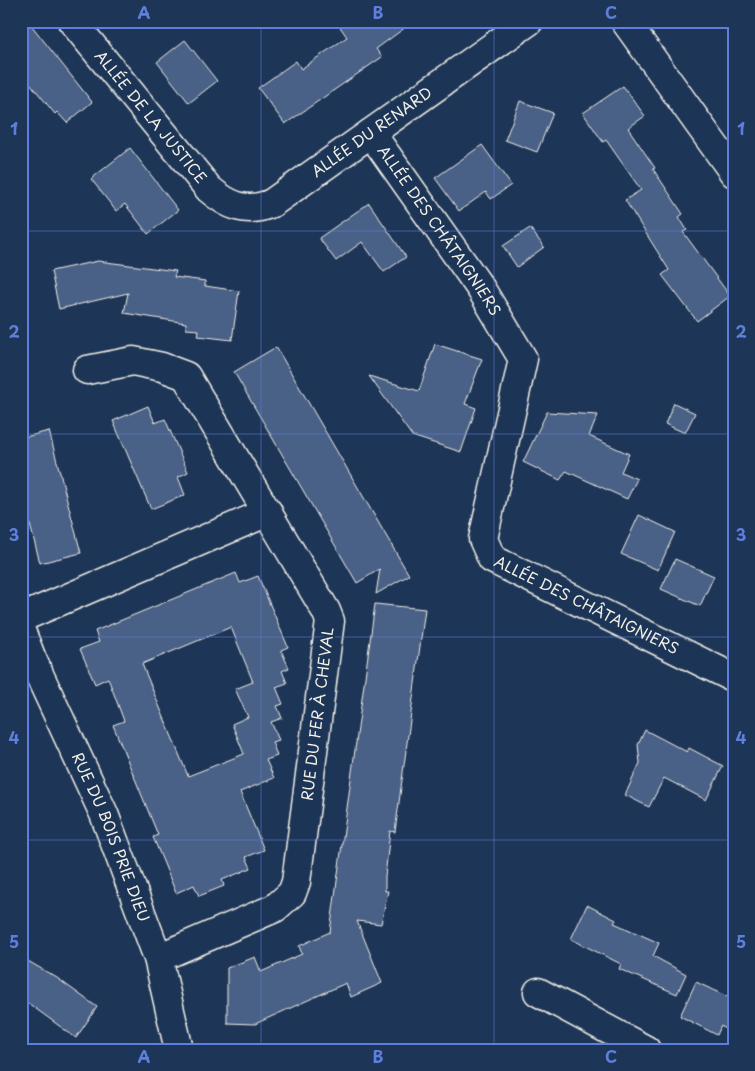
<svg xmlns="http://www.w3.org/2000/svg" width="755" height="1071" viewBox="0 0 755 1071" font-family="'Playpen Sans',sans-serif">
<rect width="100%" height="100%" fill="#1d3557"/>
<filter id="ink" filterUnits="userSpaceOnUse"><feTurbulence type="fractalNoise" baseFrequency=".02" numOctaves="2"/><feDisplacementMap in="SourceGraphic" scale="10" xChannelSelector="R" yChannelSelector="G"/><feConvolveMatrix kernelMatrix="1 2 1 2 8 2 1 2 1" color-interpolation-filters="sRGB"/></filter>
<g filter="url(#ink)">
<g fill="#4a6187" stroke="#f4f1e8" fill-rule="evenodd">
<polygon points="21,21 28,21 92,102 67,123 57,112 55,114 21,72"/>
<polygon points="336,21 414,21 376,49 382,57 285,124 258,88 296,61 301,69 347,37"/>
<polygon points="185,40 217,81 189,103 157,62"/>
<polygon points="623,86 645,116 628,128 655,168 653,169 683,214 679,217 687,230 683,232 730,296 697,321 662,275 669,270 625,200 641,190 606,140 603,142 583,113"/>
<polygon points="520,101 553,113 537,152 505,140"/>
<polygon points="482,145 511,185 491,199 486,192 459,211 435,178"/>
<polygon points="130,148 178,210 148,234 125,204 116,211 91,179"/>
<polygon points="369,203 406,257 384,272 362,242 336,261 319,238"/>
<polygon points="530,228 544,247 517,267 503,246"/>
<polygon points="98,261 176,271 174,277 205,281 205,286 239,291 232,340 198,336 199,330 186,329 186,323 124,313 128,293 59,309 51,271"/>
<polygon points="435,344 482,359 465,404 476,408 461,452 412,436 369,376 419,391"/>
<polygon points="276,347 409,575 376,594 380,569 357,583 234,372"/>
<polygon points="674,403 695,413 685,433 665,424"/>
<polygon points="148,406 155,423 165,419 188,472 178,477 185,495 151,509 113,421"/>
<polygon points="547,412 598,415 589,436 629,454 621,472 637,479 627,499 566,471 560,480 523,462"/>
<polygon points="49,431 81,553 40,563 21,490 21,438"/>
<polygon points="639,515 675,532 658,570 621,554"/>
<polygon points="675,559 714,576 700,606 661,589"/>
<path d="M236,573L240,583L258,576L288,647L281,650L289,668L282,671L287,683L276,687L283,704L277,706L282,718L271,722L279,740L272,742L277,756L266,760L274,778L240,792L264,850L246,857L251,868L222,880L224,886L199,896L194,885L176,893L153,837L158,835L113,725L124,721L108,678L95,684L80,649L99,642L95,631ZM231,627L253,682L235,689L248,717L232,724L244,754L188,776L142,664Z"/>
<polygon points="375,604 425,609 395,832 390,831 385,877 385,891 388,891 381,924 357,921 382,983 351,997 346,983 255,1024 227,1023 227,968 255,957 261,972 302,954 299,946 330,932"/>
<polygon points="645,730 687,752 689,748 723,766 706,800 664,778 649,807 625,795 640,763 638,745"/>
<polygon points="587,905 616,920 614,923 659,943 653,956 686,974 677,994 619,969 621,964 571,939"/>
<polygon points="21,957 57,978 97,1007 76,1038 21,998"/>
<polygon points="696,982 734,1000 734,1034 721,1026 717,1035 680,1016"/>
</g>
<g fill="none" stroke-linecap="round" stroke-linejoin="round">
<g stroke="#f4f1e8" stroke-width="31">
<g id="minor">
<path id="s1" d="M72,21L209,189C229,206 247,214 272,203L529,21"/>
<polyline points="625,21 734,173"/>
<path id="s2" d="M371,133L481,289L523,359L483,539L492,559L734,678"/>
<polyline points="87,370 133,361 162,367 186,376 326,611 330,621 296,882 292,893 275,908 158,958"/>
<polyline points="21,618 268,512"/>
<path id="s3" d="M21,631L32,659L104,814L158,958L179,1050"/>
<polyline points="538,992 646,1050"/>
</g>
</g>
<use href="#minor" stroke="#1d3557" stroke-width="28"/>
</g>
</g>
<path fill="none" stroke="#5e7fdd" stroke-width="1" stroke-opacity="0.55" d="M261,21V1050M494,21V1050M21,231H734M21,434H734M21,637H734M21,840H734"/>
<g text-anchor="middle" stroke-width="4.5" stroke-linejoin="round" paint-order="stroke">
<g font-size="15" fill="#f4f1e8" stroke="#1d3557">
<text dy="5" stroke="none"><textPath href="#s1" startOffset="124">ALLÉE DE LA JUSTICE</textPath></text>
<text dy="5" stroke="none"><textPath href="#s1" startOffset="408">ALLÉE DU RENARD</textPath></text>
<text dy="5" stroke="none"><textPath href="#s2" startOffset="119">ALLÉE DES CHÂTAIGNIERS</textPath></text>
<text dy="5" stroke="none"><textPath href="#s2" startOffset="584">ALLÉE DES CHÂTAIGNIERS</textPath></text>
<text transform="translate(318 714) rotate(-83)" y="5">RUE DU FER À CHEVAL</text>
<text dy="5" stroke="none"><textPath href="#s3" startOffset="225">RUE DU BOIS PRIE DIEU</textPath></text>
</g>
</g>
<rect width="755" height="1071" fill="none" stroke="#1d3557" stroke-width="55"/>
<rect x="28" y="28" width="700" height="1016" fill="none" stroke="#5e7fdd" stroke-width="2"/>
<g font-size="16" text-anchor="middle" font-weight="bold" fill="#5e7fdd">
<text x="144" y="19">A</text>
<text x="378" y="19">B</text>
<text x="611" y="19">C</text>
<text x="14" y="135">1</text>
<text x="741" y="135">1</text>
<text x="14" y="338">2</text>
<text x="741" y="338">2</text>
<text x="14" y="541">3</text>
<text x="741" y="541">3</text>
<text x="14" y="744">4</text>
<text x="741" y="744">4</text>
<text x="14" y="948">5</text>
<text x="741" y="948">5</text>
<text x="144" y="1063">A</text>
<text x="378" y="1063">B</text>
<text x="611" y="1063">C</text>
</g>
</svg>
